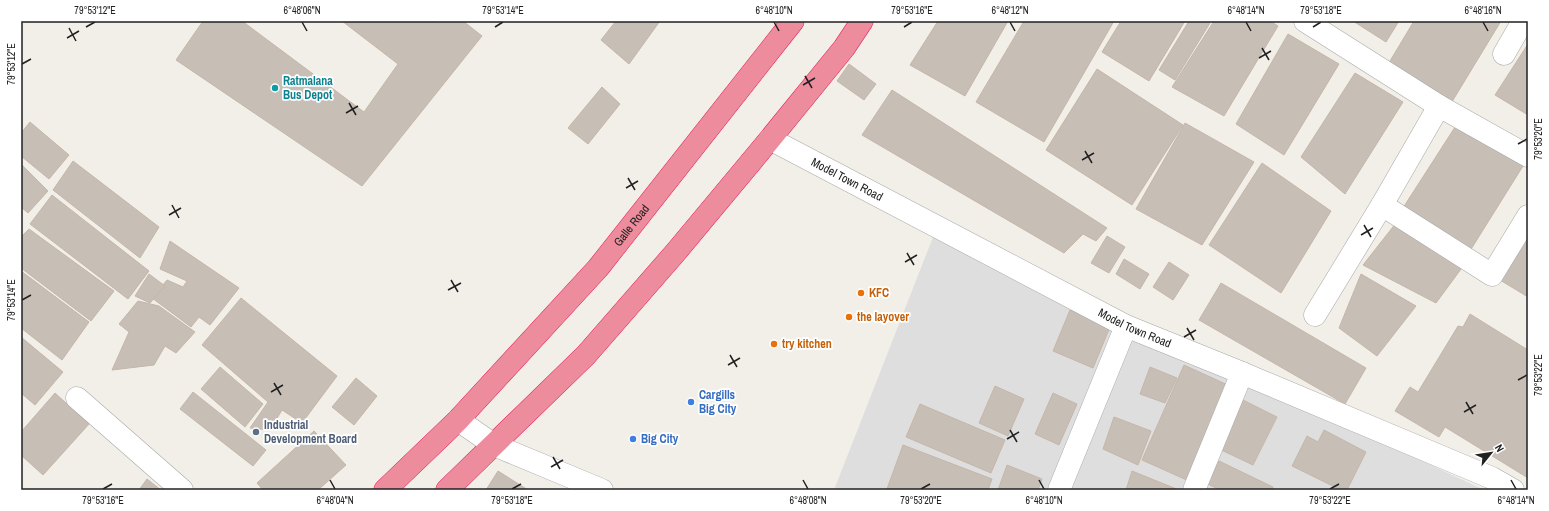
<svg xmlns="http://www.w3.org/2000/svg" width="1549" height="511" viewBox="0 0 1549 511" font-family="'Archivo Narrow',sans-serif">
<rect width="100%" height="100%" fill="#f2efe8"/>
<polygon fill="#dfdede" points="935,232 1484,490 834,490"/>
<g fill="#c7beb6" stroke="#c5b6a9">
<polygon points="203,21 242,21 364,112 398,64 342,21 435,21 438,24 440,21 463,21 482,36 362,186 176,60"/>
<polygon points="616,21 660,21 629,64 601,40"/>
<polygon points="938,21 1008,21 965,96 910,65"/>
<polygon points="1024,21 1114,21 1044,142 976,102"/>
<polygon points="1121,21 1185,21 1149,81 1102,52"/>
<polygon points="1189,21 1206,21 1210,23 1175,80 1159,70"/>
<polygon points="1214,21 1270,21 1278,26 1224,116 1172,87"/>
<polygon points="1353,21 1399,21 1386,42"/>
<polygon points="1414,21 1501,21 1450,105 1387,66"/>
<polygon points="1288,34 1339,64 1284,155 1236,124"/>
<polygon points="1528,44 1528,115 1495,95"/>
<polygon points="849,64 876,84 864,100 837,81"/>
<polygon points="1097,69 1183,125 1132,205 1046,150"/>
<polygon points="1355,73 1403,102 1345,194 1301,157"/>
<polygon points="602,87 620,104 588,144 568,128"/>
<polygon points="892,90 1107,228 1096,241 1083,234 1064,253 862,135"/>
<polygon points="30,122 69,155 49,179 21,156 21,133"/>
<polygon points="1185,123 1254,162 1202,245 1136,209"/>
<polygon points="1457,124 1523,166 1468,254 1401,211"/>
<polygon points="73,161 159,227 140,258 53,190"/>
<polygon points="1262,163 1331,211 1281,293 1209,245"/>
<polygon points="21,164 48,191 28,213 21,207"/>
<polygon points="52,195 149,271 128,299 30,224"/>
<polygon points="1396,223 1464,265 1436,303 1363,265"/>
<polygon points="29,229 114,291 91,321 21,268 21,237"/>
<polygon points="1528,234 1528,297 1500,280"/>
<polygon points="1107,236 1125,247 1109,273 1091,263"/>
<polygon points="170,241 239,288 210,325 199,317 191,327 152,298 167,280 183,287 187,281 160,269"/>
<polygon points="1124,259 1149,274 1140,289 1116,274"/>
<polygon points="1169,262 1189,275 1173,300 1153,287"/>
<polygon points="21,271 89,322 62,360 21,328"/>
<polygon points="149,274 165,286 150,303 135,296"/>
<polygon points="1361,274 1416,306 1377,356 1339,328"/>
<polygon points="1221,283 1366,368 1345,404 1199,320"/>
<polygon points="241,298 337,376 302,423 282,410 270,430 250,428 268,402 202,345"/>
<polygon points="138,301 159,306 195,332 176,353 165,346 154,365 112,370 129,332 119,324"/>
<polygon points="1070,310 1110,327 1093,368 1053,351"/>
<polygon points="1470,314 1528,350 1528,478 1445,427 1439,437 1395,411 1410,387 1418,392 1458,326 1463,327"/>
<polygon points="21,337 63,372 35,405 21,393"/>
<polygon points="1184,365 1230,386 1189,481 1142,460"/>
<polygon points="220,367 263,404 245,427 201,389"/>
<polygon points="1150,367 1177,378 1165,403 1140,394"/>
<polygon points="356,378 377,396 354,425 332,407"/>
<polygon points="995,386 1024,399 1008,436 979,423"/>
<polygon points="193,392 266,450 253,466 180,409"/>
<polygon points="55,393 89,424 43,475 21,455 21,432"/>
<polygon points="1053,393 1077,404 1059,445 1035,434"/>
<polygon points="1241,399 1277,417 1253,465 1217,448"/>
<polygon points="920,404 1005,440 991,473 906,437"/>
<polygon points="1114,417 1151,431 1138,465 1103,449"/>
<polygon points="1324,430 1366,452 1347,490 1341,490 1292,466 1307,436 1318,442"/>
<polygon points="314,431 346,465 318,490 263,490 257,483"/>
<polygon points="903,445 992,479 988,490 887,489"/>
<polygon points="1219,461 1273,487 1272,490 1220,490 1208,484"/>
<polygon points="1007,465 1042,479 1038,490 998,490"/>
<polygon points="498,471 528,490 486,490"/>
<polygon points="1132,471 1179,490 1126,490"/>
<polygon points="147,479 161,490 139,490"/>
</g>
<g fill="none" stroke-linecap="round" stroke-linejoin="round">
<g stroke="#a8a8a8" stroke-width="23">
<g id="minor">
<polyline points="1305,21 1439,106 1528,156"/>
<polyline points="1504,54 1523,21"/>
<path id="s1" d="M770,139L1126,326L1242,373L1492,478L1513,490"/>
<polyline points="1382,205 1492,275 1528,216"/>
<polyline points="1315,315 1382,205 1439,106"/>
<polyline points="77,398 182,490"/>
<polyline points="458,420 494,445 602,490"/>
<polyline points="1059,490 1126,326"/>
<polyline points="1194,490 1242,373"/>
</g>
</g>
<g stroke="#e51f5e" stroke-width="23">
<g id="highway">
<path id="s2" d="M385,490L458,420L598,268L793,21"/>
<polyline points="447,490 586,355 675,253 770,139 844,48 862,21"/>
</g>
</g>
<use href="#minor" stroke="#fff" stroke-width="22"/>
<use href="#highway" stroke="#ec8c9c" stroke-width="22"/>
</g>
<path fill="none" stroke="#212121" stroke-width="1.5" d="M302,22L307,31M774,22L779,31M1010,22L1015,31M1246,22L1251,31M1483,22L1488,31M86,27L95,22M495,27L503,22M904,27L912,22M1313,27L1321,22M69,28L76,41M67,38L79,31M1262,48L1269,60M1259,58L1271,51M22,64L31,59M805,76L812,88M803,85L815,78M349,103L356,115M346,113L358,106M1518,144L1527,139M1085,151L1092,163M1082,160L1094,153M628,178L635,190M626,188L638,181M172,205L179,218M169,215L181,208M1364,225L1371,237M1361,235L1373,228M907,253L914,265M905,262L917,255M451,280L458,292M448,290L461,283M22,300L31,295M1187,328L1194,340M1184,337L1196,330M730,355L737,367M728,365L740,358M1518,380L1527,375M274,383L281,395M271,392L283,385M1466,402L1473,414M1464,412L1476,405M1010,430L1017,442M1007,439L1019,432M553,457L560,469M551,467L563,460M330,480L335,489M803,480L808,489M1039,480L1044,489M1511,480L1516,489M103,489L112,484M512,489L521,484M921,489L930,484M1330,489L1339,484"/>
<circle fill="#0f9aa8" stroke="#fff" stroke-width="1.5" cx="275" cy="88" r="4"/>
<g fill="#e8710a" stroke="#fff" stroke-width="1.5">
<circle cx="861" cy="293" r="4"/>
<circle cx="849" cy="317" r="4"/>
<circle cx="774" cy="344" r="4"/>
</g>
<g fill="#3f7fe0" stroke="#fff" stroke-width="1.5">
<circle cx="691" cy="402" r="4"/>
<circle cx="633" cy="439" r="4"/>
</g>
<circle fill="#5c6f8a" stroke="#fff" stroke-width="1.5" cx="256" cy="432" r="4"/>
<g text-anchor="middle" stroke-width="3.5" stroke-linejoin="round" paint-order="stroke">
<g font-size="12" font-weight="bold" fill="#0d838f" stroke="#fff" text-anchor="start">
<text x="283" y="85">Ratmalana<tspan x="283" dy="14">Bus Depot</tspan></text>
</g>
<g font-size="12" fill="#212121" stroke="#fff">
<text dy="4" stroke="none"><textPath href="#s1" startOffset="87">Model Town Road</textPath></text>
<text dy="4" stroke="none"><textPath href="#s2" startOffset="362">Galle Road</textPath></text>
<text dy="4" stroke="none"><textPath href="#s1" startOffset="411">Model Town Road</textPath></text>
</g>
<g font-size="12" font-weight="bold" fill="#c56008" stroke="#fff" text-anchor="start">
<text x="869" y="297">KFC</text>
<text x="857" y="321">the layover</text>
<text x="782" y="348">try kitchen</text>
</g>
<g font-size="12" font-weight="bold" fill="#366cbe" stroke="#fff" text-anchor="start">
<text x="699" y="399">Cargills<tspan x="699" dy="14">Big City</tspan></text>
<text x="641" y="443">Big City</text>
</g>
<g font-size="12" font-weight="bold" fill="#4e5e75" stroke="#fff" text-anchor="start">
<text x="264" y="429">Industrial<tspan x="264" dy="14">Development Board</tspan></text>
</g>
</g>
<rect width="1549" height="511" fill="none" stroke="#ffffff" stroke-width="44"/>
<g transform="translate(1491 453) rotate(60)" stroke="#ffffff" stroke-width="3" paint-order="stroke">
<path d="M0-3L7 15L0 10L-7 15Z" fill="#212121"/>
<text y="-6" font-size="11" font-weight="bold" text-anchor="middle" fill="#212121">N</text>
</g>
<rect x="22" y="22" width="1505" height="467" fill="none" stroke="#212121" stroke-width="1.5"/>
<g font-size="10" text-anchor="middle" fill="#212121">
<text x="95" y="14">79°53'12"E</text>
<text x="302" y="14">6°48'06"N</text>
<text x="503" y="14">79°53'14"E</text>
<text x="774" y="14">6°48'10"N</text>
<text x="912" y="14">79°53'16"E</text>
<text x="1010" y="14">6°48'12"N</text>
<text x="1246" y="14">6°48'14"N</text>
<text x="1321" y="14">79°53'18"E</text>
<text x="1483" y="14">6°48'16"N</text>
<text transform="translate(11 64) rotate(-90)" y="4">79°53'12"E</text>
<text transform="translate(1538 139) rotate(-90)" y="4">79°53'20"E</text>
<text transform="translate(11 300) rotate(-90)" y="4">79°53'14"E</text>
<text transform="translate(1538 375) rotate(-90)" y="4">79°53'22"E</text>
<text x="103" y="504">79°53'16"E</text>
<text x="335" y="504">6°48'04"N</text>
<text x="512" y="504">79°53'18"E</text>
<text x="808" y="504">6°48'08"N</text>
<text x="921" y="504">79°53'20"E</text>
<text x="1044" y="504">6°48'10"N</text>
<text x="1330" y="504">79°53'22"E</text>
<text x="1516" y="504">6°48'14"N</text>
</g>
</svg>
